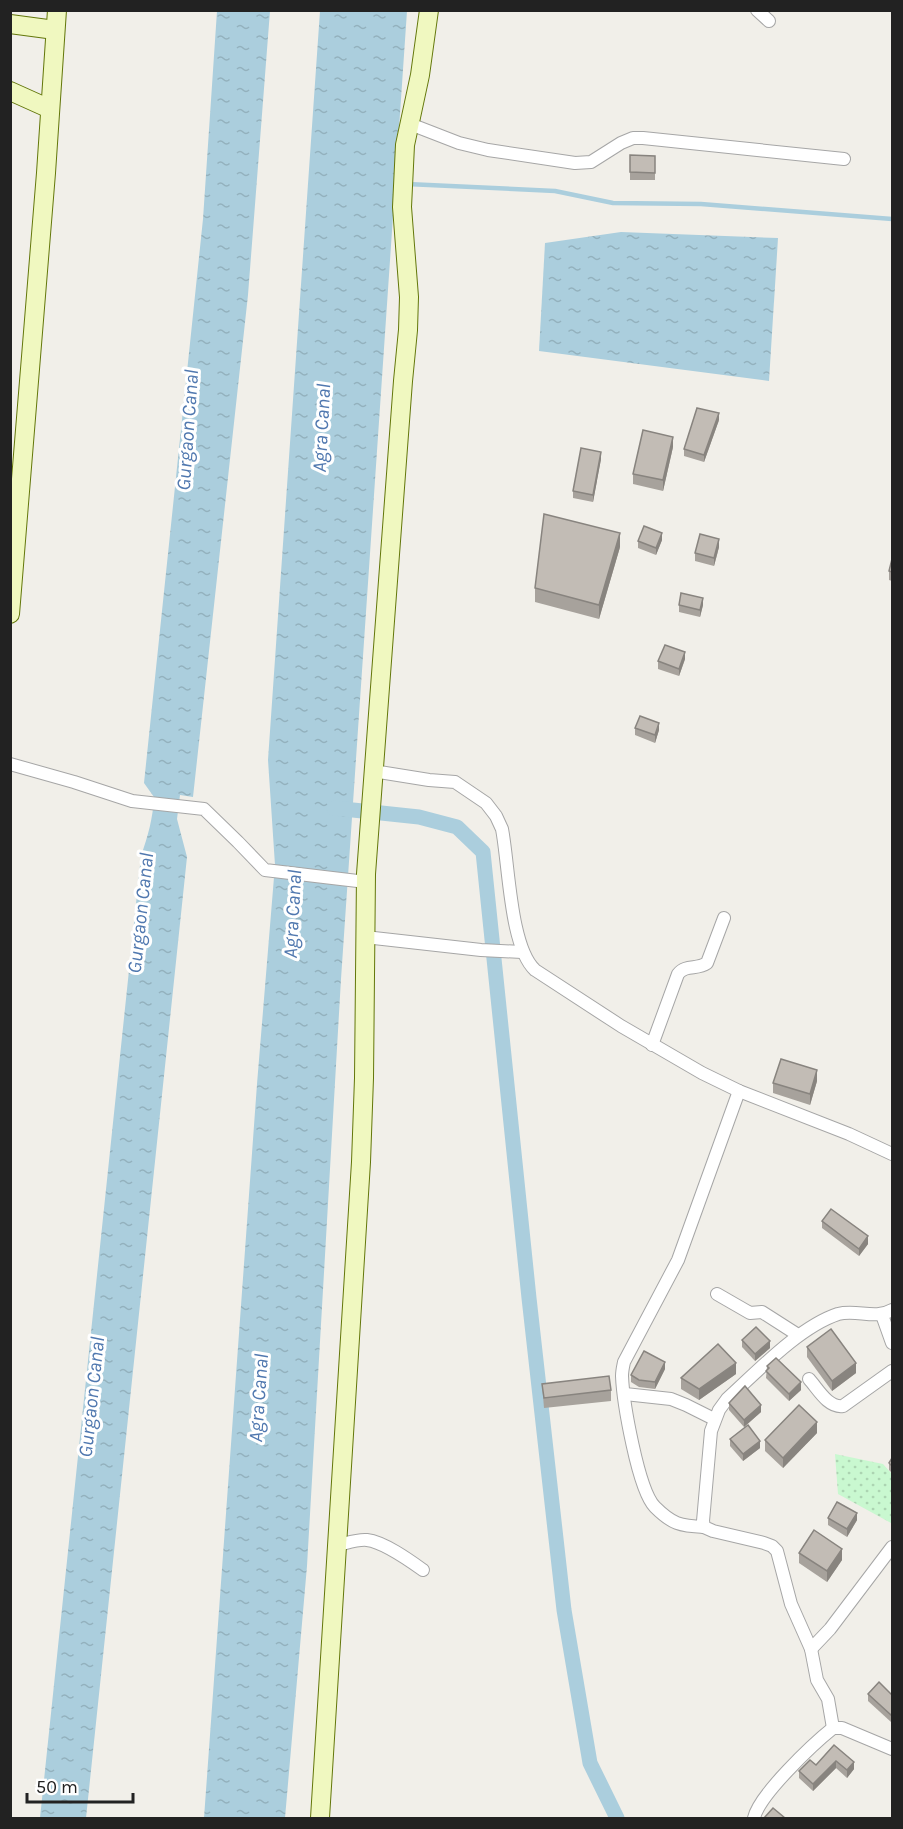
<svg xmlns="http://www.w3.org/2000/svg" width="903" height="1829" viewBox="0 0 903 1829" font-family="Karla,sans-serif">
<defs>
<pattern id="park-dots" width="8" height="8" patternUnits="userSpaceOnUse" patternTransform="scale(1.5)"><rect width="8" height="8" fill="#c9f8d0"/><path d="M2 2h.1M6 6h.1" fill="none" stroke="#acd4b2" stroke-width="1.8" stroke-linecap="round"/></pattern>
<pattern id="water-ripples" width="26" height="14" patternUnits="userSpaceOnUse" patternTransform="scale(1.5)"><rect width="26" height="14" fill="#abcedd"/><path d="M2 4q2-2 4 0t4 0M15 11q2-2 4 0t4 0" fill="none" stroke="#93b1bd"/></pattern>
</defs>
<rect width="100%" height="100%" fill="#f1efe9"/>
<polygon fill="url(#park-dots)" points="835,1454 883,1464 892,1474 891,1523 838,1494"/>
<g fill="url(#water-ripples)">
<path d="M217,11H270L248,295L193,797L180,795L177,819L187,857L86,1818H40L141,856C148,836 153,818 154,797L144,783L203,219Z"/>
<polygon points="320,11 407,11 341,979 307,1566 285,1818 204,1818 257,1084 275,865 268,760"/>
<polygon points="621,232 778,238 769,381 539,351 545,243"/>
</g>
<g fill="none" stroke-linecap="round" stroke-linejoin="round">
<polyline stroke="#abcedd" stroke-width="4.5" points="407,184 555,191 613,203 701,204 892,219"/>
<polyline stroke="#abcedd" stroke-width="15" points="334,808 419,817 457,827 483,852 529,1298 564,1610 590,1763 617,1818"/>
<g stroke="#a6a6a6" stroke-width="14">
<g id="street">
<polyline points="757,10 769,21"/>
<polyline points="410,124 459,143 488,150 575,163 591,162 621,143 633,138 643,138 844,159"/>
<polyline points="10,764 74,782 132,801 204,809 238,842 265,870 366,882"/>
<path d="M373,771L429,780L455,782L486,803L496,816L502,829C509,865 510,947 535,970L621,1026L702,1073L739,1091L849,1134L892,1154"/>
<polyline points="365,937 481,950 522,952"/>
<path d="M652,1045L678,974C686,964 697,970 707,963L724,918"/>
<polyline points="717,1294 750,1313 762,1312 798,1335"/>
<polyline points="882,1315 892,1343"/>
<path d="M809,1379C818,1389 828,1408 843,1406L892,1371"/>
<polyline points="625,1394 671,1399 686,1405 714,1419"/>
<path d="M704,1527C680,1526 672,1524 655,1507C638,1490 623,1401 622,1376C622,1371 623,1367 624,1362L678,1260L739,1091"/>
<path d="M338,1545C347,1543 358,1539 367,1540C384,1542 409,1560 423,1570"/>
<polyline points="811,1649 830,1629 892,1547"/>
<path d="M833,1728L828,1699L817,1680L811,1649L791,1604L777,1551L772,1546L764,1543L713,1531L704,1527L703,1521L711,1431L719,1410L727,1399C758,1371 799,1327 838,1314C857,1309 875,1320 892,1310"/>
<path d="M754,1818C759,1795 813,1744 833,1728H842L892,1749"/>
</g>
</g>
<g stroke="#63770a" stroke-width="20">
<g id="secondary">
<polyline points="10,24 55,30"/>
<polyline points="10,91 50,109"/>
<polyline points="10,614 46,173 57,10"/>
<polyline points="320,1818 361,1162 364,1078 366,874 403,381 408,330 409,297 402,207 405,145 420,75 429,10"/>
</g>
</g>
<use href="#street" stroke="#fff" stroke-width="12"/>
<use href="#secondary" stroke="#f0f8c0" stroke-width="18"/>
</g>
<g fill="#a7a29c">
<polygon points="630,155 655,156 655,180 630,180"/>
<polygon points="719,420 704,462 684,456 684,449"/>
<polygon points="673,447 663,491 633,484 633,474"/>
<polygon points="601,459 593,502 573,498 573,491"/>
<polygon points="662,540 656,555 638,548 638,541"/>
<polygon points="620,547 599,619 535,602 535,588"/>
<polygon points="719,547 714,566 695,561 695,553"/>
<polygon points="892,559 892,581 889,580 889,571"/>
<polygon points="679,605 703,605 700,617 679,612"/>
<polygon points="685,659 679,676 658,669 658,661"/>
<polygon points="635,728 659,730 655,743 635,735"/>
<polygon points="817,1081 810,1105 773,1093 773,1083"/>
<polygon points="822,1221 868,1244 859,1256 822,1228"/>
<polygon points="742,1340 770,1348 755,1361 742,1347"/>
<polygon points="807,1347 856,1373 832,1391 807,1357"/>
<polygon points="767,1366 801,1390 789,1401 766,1378"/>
<polygon points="665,1369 655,1389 639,1387 631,1382 631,1375"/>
<polygon points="736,1374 699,1400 681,1389 681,1378"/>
<polygon points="542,1384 611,1390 611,1401 544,1408"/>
<polygon points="729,1403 761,1412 744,1427 729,1410"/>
<polygon points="817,1433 783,1468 765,1451 765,1440"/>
<polygon points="730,1439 760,1448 743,1461 730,1446"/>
<polygon points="892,1458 892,1473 889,1470 889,1463"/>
<polygon points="828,1518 857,1520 847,1537 828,1525"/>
<polygon points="799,1553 842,1560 827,1582 799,1563"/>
<polygon points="868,1694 892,1695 891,1722 868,1701"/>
<polygon points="834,1745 854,1769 847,1778 836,1768 813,1791 799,1778 799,1771 816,1765"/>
</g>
<g fill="#88847f">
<polygon points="719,413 719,420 704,462 704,455"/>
<polygon points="673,437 673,447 663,491 663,480"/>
<polygon points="601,452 601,459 593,502 593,495"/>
<polygon points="620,533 620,547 599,619 599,605"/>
<polygon points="662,533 662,540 656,555 656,548"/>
<polygon points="719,539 719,547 714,566 714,558"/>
<polygon points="703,598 703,605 700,617 700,610"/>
<polygon points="685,652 685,659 679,676 679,669"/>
<polygon points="659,723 659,730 655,743 655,735"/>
<polygon points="817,1070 817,1081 810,1105 810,1094"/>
<polygon points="868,1236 868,1244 859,1256 859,1249"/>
<polygon points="770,1341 770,1348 755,1361 755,1354"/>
<polygon points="665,1362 665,1369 655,1389 655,1382"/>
<polygon points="736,1363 736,1374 699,1400 699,1389"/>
<polygon points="856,1363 856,1373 832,1391 832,1381"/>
<polygon points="801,1382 801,1390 789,1401 789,1394"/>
<polygon points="761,1405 761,1412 744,1427 744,1420"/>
<polygon points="817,1422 817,1433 783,1468 783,1458"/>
<polygon points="760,1441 760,1448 743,1461 743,1454"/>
<polygon points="857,1513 857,1520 847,1537 847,1529"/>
<polygon points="842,1549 842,1560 827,1582 827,1571"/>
<polygon points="892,1713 892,1720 891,1722 891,1715"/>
<polygon points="836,1761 836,1768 813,1791 813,1784"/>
<polygon points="854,1762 854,1769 847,1778 847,1770"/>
</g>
<g fill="#c2bcb5" stroke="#88847f" stroke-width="1.5">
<polygon points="630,155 655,156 655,173 630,172"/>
<polygon points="697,408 719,413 704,455 684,449"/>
<polygon points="643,430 673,437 663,480 633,474"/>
<polygon points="581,448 601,452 593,495 573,491"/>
<polygon points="544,514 620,533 599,605 535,588"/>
<polygon points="644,526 662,533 656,548 638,541"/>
<polygon points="700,534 719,539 714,558 695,553"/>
<polygon points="892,559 892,572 889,571"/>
<polygon points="681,593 703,598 700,610 679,605"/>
<polygon points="665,645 685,652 679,669 658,661"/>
<polygon points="640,716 659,723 655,735 635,728"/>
<polygon points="781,1059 817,1070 810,1094 773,1083"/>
<polygon points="831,1209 868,1236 859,1249 822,1221"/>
<polygon points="756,1327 770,1341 755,1354 742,1340"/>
<polygon points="831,1329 856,1363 832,1381 807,1347"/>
<polygon points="718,1344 736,1363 699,1389 681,1378"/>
<polygon points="644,1351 665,1362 655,1382 639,1380 631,1375"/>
<polygon points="776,1358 801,1382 789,1394 766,1371 769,1368 767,1366"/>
<polygon points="609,1376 611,1390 544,1398 542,1384"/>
<polygon points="745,1386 761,1405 744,1420 729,1403"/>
<polygon points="799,1405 817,1422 783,1458 765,1440"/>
<polygon points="748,1425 760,1441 743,1454 730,1439"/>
<polygon points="892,1458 892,1466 889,1463"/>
<polygon points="837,1502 857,1513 847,1529 828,1518"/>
<polygon points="814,1530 842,1549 827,1571 799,1553"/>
<polygon points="879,1682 892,1695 892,1713 891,1715 868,1694"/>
<polygon points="834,1745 854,1762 847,1770 836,1761 813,1784 799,1771 810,1760 816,1765"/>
<polygon points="773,1808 785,1818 764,1818"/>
</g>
<g text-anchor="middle" stroke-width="6" stroke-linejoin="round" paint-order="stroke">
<g font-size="20" font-style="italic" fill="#5078af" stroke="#fff">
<text transform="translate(321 428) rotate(-87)" y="7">Agra Canal</text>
<text transform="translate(187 430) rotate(-86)" y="7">Gurgaon Canal</text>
<text transform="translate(140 913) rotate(-84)" y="7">Gurgaon Canal</text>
<text transform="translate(292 914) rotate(-87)" y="7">Agra Canal</text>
<text transform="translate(91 1397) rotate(-84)" y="7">Gurgaon Canal</text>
<text transform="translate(258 1398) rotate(-86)" y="7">Agra Canal</text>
</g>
</g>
<rect width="903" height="1829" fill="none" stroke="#222222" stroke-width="24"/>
<path d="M27 1793v9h106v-9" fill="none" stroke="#222222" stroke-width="3"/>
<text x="36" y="1793" font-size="18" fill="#222222" stroke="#ffffff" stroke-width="4.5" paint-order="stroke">50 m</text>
</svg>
